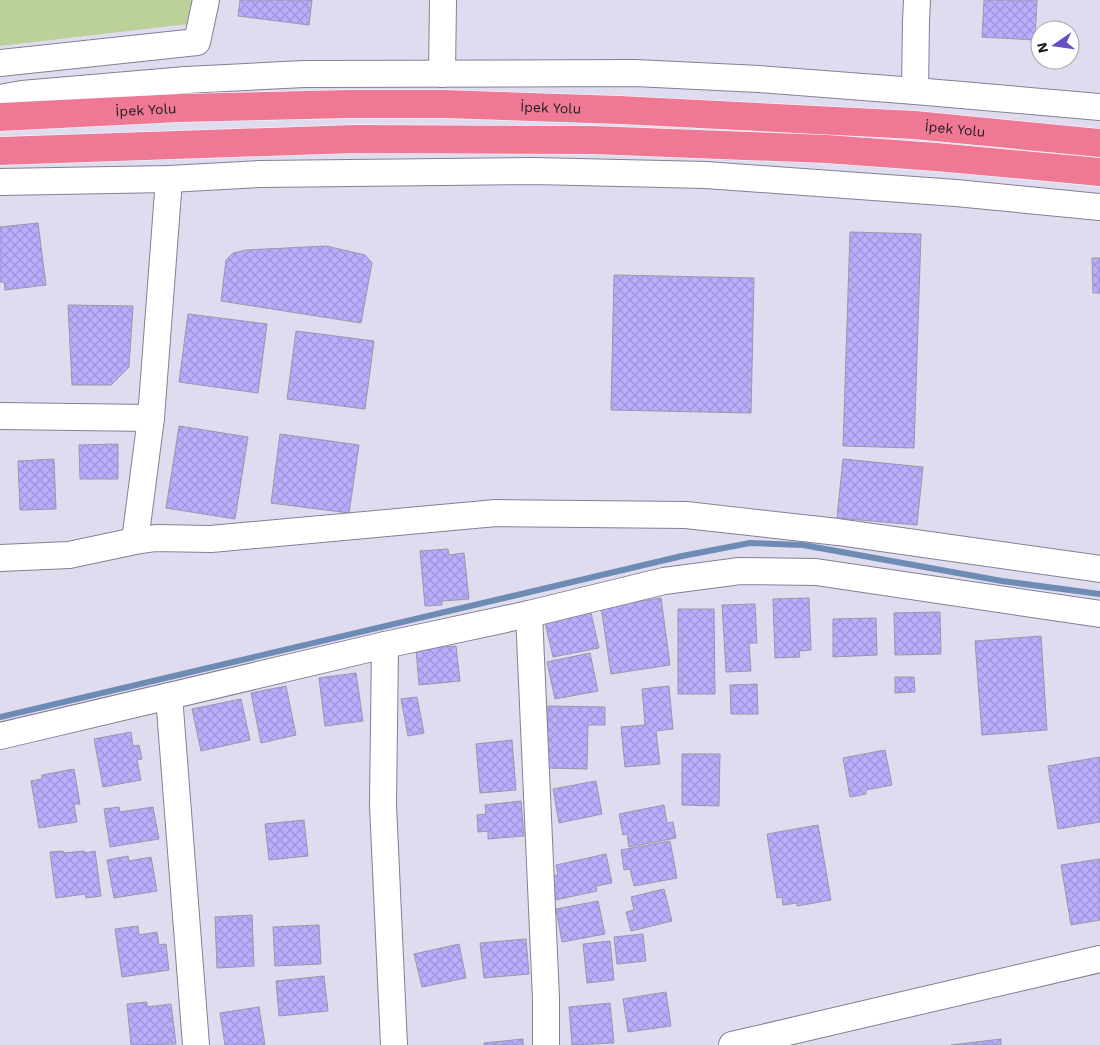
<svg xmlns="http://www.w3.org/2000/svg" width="1100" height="1045" viewBox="0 0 1100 1045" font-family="'Work Sans',sans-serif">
<defs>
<pattern id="building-cross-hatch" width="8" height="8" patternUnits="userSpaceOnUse" patternTransform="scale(1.25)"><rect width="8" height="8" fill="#bcacfc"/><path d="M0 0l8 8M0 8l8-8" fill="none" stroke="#a193d8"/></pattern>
</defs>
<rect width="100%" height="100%" fill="#dfdcf0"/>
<polygon fill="#bcd099" points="0,0 193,0 188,24 0,46"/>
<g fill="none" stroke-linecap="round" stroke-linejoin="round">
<polyline stroke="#6e8bb3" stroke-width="6" points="0,717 682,556 750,543 803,545 1002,581 1100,594"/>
</g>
<g fill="url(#building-cross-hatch)" stroke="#9a97aa">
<polygon points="240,0 312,0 309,25 238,16"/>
<polygon points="984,0 1037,0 1035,40 982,37"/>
<polygon points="38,223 46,285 5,290 4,282 0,282 0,227"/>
<polygon points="850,232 921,234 914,448 843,446"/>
<polygon points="326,246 365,255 372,263 361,323 221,301 226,260 233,253 246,250"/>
<polygon points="1092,258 1100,258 1100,293 1093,293"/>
<polygon points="614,275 754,278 751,413 611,410"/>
<polygon points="68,305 133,306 129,367 111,385 72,385"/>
<polygon points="188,314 267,324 258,393 179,382"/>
<polygon points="296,331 374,341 365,409 287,399"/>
<polygon points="179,426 248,437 235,519 166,508"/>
<polygon points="280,434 359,445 349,513 271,503"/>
<polygon points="118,444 118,479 80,479 79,445"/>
<polygon points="54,459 56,509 20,510 18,461"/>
<polygon points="843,459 923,467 917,525 837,518"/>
<polygon points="448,549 449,555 464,553 469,599 442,601 442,605 425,606 420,551"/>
<polygon points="661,598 670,665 611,674 601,607"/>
<polygon points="809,598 811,650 799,651 800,657 775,658 773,599"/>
<polygon points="755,604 757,643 749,643 751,671 726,672 722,605"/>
<polygon points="678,609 714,609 715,694 678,694"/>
<polygon points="940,612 941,654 895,655 894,613"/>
<polygon points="591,613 599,648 553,657 545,622"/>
<polygon points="876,618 877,655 833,657 833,619"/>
<polygon points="1041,636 1047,730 982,735 975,641"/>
<polygon points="456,646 460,681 419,685 416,649"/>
<polygon points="590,653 598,691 555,699 547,662"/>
<polygon points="356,673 363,721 325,726 319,678"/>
<polygon points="895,677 914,677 915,692 895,693"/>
<polygon points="757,684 758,714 731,714 730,685"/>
<polygon points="286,686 296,735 261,743 251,693"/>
<polygon points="669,686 673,729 656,731 660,764 625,767 621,727 645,725 642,689"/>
<polygon points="417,697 424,733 408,736 401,699"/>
<polygon points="241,699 250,740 201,751 192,709"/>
<polygon points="548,706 605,707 605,725 588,725 587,769 547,768"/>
<polygon points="131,732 133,746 139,745 142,759 137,760 141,780 103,787 94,739"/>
<polygon points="512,740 516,790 480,793 476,744"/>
<polygon points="885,750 892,785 866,790 866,794 850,797 843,758"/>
<polygon points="682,754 720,754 719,806 682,805"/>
<polygon points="1100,757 1100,822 1058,829 1048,766"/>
<polygon points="74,769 80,804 74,804 77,822 39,828 31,781 42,779 42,775"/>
<polygon points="596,781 602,814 559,823 553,789"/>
<polygon points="521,801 524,836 488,839 488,831 478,832 477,815 486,814 485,805"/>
<polygon points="664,805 667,823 673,822 676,838 629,847 627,834 623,835 619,814"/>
<polygon points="119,807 120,812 153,807 159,839 110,847 104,809"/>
<polygon points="304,820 308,856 269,860 265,824"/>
<polygon points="818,825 831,900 797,906 797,903 783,905 782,897 777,898 767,834"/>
<polygon points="670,841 677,878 634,886 630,869 624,870 621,850"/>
<polygon points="63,851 63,853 84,851 84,853 95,851 101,896 86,898 85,894 56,898 50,852"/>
<polygon points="606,854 612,883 596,886 597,891 555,900 550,876 558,875 556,865"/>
<polygon points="128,856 129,861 151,857 157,891 114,898 107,860"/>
<polygon points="1100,859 1100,920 1071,925 1061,865"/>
<polygon points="664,889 672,921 631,931 626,912 634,910 631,897"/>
<polygon points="598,901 605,934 562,942 556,909"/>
<polygon points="252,915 254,966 217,968 215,917"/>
<polygon points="319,925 321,964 275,966 273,927"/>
<polygon points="138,926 139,935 157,932 159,945 166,944 169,970 122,977 115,929"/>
<polygon points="643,934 646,961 617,964 614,937"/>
<polygon points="526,939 529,974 484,978 480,943"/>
<polygon points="610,941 614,980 587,983 583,944"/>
<polygon points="459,944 466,978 422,987 414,954"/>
<polygon points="324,976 328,1011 279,1016 276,981"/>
<polygon points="666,992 671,1026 628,1032 623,999"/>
<polygon points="147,1002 147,1007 171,1004 176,1044 131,1045 127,1004"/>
<polygon points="610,1003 614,1043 572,1045 569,1007"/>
<polygon points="259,1007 265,1045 225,1045 220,1013"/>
<polygon points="523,1039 523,1045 484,1045 484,1043"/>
<polygon points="1001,1039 1001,1045 951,1045"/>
</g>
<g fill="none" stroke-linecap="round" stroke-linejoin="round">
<g stroke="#838092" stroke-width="28">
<g id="minor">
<polyline points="0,63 197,42 206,0"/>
<polyline points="442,74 443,0"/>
<polyline points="915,91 916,21 917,0"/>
<polyline points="0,98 22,94 186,80 304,74 635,73 759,79 915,91 1100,107"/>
<polyline points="0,182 169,179 260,174 535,171 706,175 956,193 1100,207"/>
<polyline points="0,416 151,418"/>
<polyline points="135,541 151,418 169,179"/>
<polyline points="0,558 69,555 135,541 156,538 211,539 496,513 686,515 838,532 1100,569"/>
<polyline points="529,614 546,999 546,1045"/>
<polyline points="385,645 383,805 394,1045"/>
<polyline points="169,696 196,1045"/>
<polyline points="0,736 385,645 529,614 664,581 740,571 816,572 1100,614"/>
<polyline points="732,1045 1100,959"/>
</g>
</g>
<g stroke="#fff" stroke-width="29">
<g id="highway">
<path id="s1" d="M0,117L180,108L350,104H444L620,110L915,125L1100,143"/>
<polyline points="0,151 355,139 592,140 826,149 936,157 1100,172"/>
</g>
</g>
<use href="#minor" stroke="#fff" stroke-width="26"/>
<use href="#highway" stroke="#ef7995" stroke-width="28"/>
</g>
<g text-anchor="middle" stroke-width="4" stroke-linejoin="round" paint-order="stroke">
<g font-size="14" fill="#1b1a21" stroke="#fff">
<text dy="5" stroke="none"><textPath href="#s1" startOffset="551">İpek Yolu</textPath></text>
<text dy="5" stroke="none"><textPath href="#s1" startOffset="146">İpek Yolu</textPath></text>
<text dy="5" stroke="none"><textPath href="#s1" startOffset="956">İpek Yolu</textPath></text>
</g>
</g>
<g transform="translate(1055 45) rotate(257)"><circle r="24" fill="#ffffff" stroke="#a4a3a6"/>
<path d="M0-4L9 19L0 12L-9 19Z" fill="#6a4ec7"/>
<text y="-8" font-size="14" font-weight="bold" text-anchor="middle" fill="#1b1a21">N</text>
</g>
</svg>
